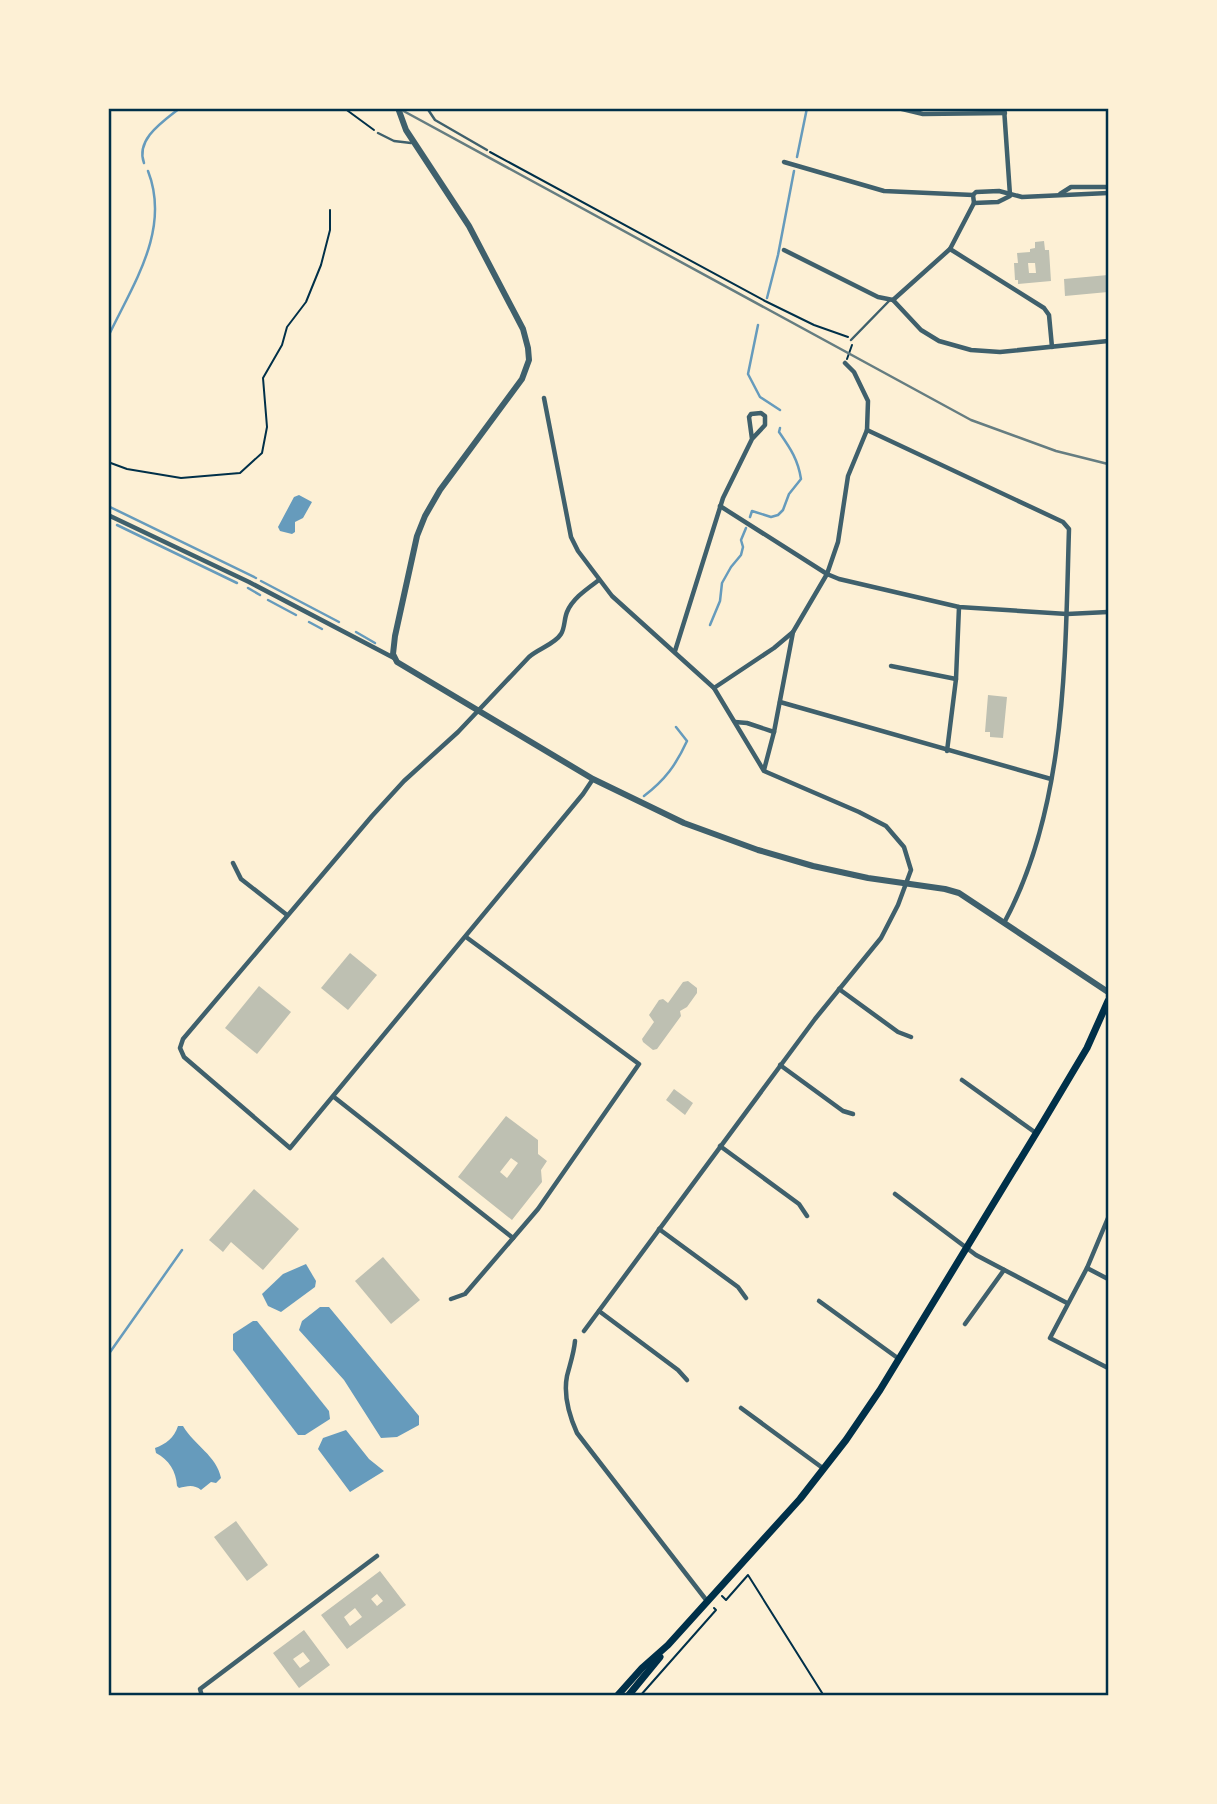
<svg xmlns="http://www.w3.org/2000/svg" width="1217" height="1804" viewBox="0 0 1217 1804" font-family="'Asap Condensed',sans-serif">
<rect width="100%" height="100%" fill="#fdf0d5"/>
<g fill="#669bbc">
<polygon points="299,495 312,502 303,518 295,522 295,532 292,534 280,531 278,527 294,497"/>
<polygon points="306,1264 316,1281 315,1287 281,1312 268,1306 262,1294 283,1274"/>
<polygon points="320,1307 329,1307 419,1416 419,1425 397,1437 381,1438 344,1380 299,1330 302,1321"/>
<polygon points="253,1321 257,1321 329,1411 330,1419 305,1435 298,1435 233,1350 233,1334"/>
<path d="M178,1426H183C194,1445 217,1456 221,1478L216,1483L211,1482L201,1490C194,1484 187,1486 179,1488L177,1486C176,1471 169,1460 156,1453L155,1448C166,1444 174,1438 178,1426Z"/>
<polygon points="346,1430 369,1459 384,1471 350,1492 318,1449 323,1438"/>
</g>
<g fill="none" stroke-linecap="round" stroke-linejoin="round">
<g stroke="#669bbc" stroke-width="2.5">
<polyline points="797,157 807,108"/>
<path d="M144,163C135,139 164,121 180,108"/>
<polyline points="767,298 778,255 794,171"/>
<polyline points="758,325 748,374 760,397 780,410"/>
<path d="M108,337C133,284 171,230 148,171"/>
<polyline points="108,506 256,578"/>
<path d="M750,517L752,511L771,517L778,515L783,510L789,494L801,479C798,459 790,448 779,432L780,428"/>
<polyline points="117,525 237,583"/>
<polyline points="261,581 339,622"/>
<polyline points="248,588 260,595"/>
<polyline points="268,600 296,615"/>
<polyline points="309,622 322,629"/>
<polyline points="710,625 720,601 722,583 731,567 741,555 743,547 741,540 746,528"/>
<polyline points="356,632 375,643"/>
<path d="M644,796C665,780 676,765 687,741L676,727"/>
<polyline points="108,1355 182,1250"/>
</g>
</g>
<g fill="#bec0b2" fill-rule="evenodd">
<path d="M1044,241L1045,250H1049L1051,281L1018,284V280H1015L1014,263H1018L1017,253L1030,252V249L1035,248V242ZM1028,263H1035L1036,273H1029Z"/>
<polygon points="1108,275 1108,292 1065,296 1064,279"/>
<polygon points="988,695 1007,697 1003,738 990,737 990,732 985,732"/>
<polygon points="350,953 377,975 348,1010 321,988"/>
<polygon points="688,981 697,988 697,993 687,1007 680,1011 681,1016 657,1049 653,1050 643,1042 642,1039 654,1022 649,1015 659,1000 663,999 668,1003 683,982"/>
<polygon points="259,986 291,1012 257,1054 225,1028"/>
<polygon points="674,1089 693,1103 685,1115 666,1100"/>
<path d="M506,1116L538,1140V1154L547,1161L541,1170L542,1182L512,1220L458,1177ZM511,1158L518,1163L507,1178L500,1172Z"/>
<polygon points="254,1189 299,1229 263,1270 231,1242 223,1252 209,1240"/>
<polygon points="383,1257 420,1300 391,1324 355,1281"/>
<polygon points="236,1521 268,1565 247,1581 214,1537"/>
<path d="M380,1571L406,1605L347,1649L321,1615ZM377,1594L383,1601L377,1606L371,1599ZM355,1608L362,1617L350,1626L344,1617Z"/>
<path d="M304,1630L330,1665L299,1688L273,1653ZM303,1652L310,1661L300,1668L293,1659Z"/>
</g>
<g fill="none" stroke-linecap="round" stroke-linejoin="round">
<g stroke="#003049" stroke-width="2">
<polyline points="344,108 374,130"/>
<polyline points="490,152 765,301 814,325 848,337"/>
<polyline points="847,359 852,345"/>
<polyline points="108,462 127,469 181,478 240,473 262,453 267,427 263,378 282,345 287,327 306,302 321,265 330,230 330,210"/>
<polyline points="722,1596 726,1600 748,1575 824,1696"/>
<polyline points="640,1696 716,1610 714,1608"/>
</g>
<g stroke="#3f606c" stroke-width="2.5">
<polyline points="427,108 435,120 487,150"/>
<polyline points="378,133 394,141 411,143"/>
<polyline points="851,340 890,300"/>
</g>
<g stroke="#3f606c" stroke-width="4.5">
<polyline points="898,108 923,114 1005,113"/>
<polyline points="1004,108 1010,195"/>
<polyline points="784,162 884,191 973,195 974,203"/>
<polyline points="1060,194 1071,187 1108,187"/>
<polyline points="973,195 976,192 999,191 1022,197 1108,193"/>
<polyline points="974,203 998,202 1010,196"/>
<polyline points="950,249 1044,308 1049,315 1052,347"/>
<polyline points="784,250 878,297 893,300 921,330 939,341 971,350 1000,352 1108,341"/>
<polyline points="893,300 950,249 974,203"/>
<polyline points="544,398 571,537 578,551 612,596 714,688 764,771 859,812 886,826 904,847 911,870 898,905 881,938 815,1019 584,1331"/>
<path d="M867,430L1063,522L1069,529C1065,658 1067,807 1004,923"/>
<polyline points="720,506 827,574 839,579 959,607 1067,614 1108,612"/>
<polyline points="108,515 249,582 394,658"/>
<polyline points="675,651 723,498 752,439 765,425 765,416 761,413 751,414 749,417 752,439"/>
<polyline points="891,666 956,679"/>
<polyline points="714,688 774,648 793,632"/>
<polyline points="780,702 1051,779"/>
<polyline points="735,722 747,723 774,732"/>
<polyline points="947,751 956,679 959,607"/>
<polyline points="764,770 774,732 793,632 827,574 838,542 848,476 867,430 868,401 854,372 845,363"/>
<path d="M593,779L583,794L290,1148L184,1057L180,1048L183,1039L372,816L404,781L458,732L529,657C538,649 555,644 561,634C565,628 564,619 567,612C573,598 587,589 599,580"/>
<polyline points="233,863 241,879 287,915"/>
<polyline points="839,989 898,1032 911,1037"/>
<polyline points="780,1065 843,1111 853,1114"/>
<polyline points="962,1080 1036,1133"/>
<polyline points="334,1097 513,1238"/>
<polyline points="720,1146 799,1204 807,1216"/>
<polyline points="895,1194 976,1255 1067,1303"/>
<polyline points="1108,1218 1087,1268 1050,1338 1108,1368"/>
<polyline points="659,1229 738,1287 746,1298"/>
<polyline points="1087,1268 1108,1279"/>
<polyline points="451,1299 465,1294 538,1209 639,1064 466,937"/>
<polyline points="819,1301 899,1359"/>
<polyline points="599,1311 678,1370 687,1380"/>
<polyline points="965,1324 1004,1270"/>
<path d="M575,1341C574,1353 570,1364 567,1376C563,1396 569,1415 577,1433L707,1601"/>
<polyline points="741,1408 824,1469"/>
<polyline points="202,1696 200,1689 377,1556"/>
</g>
<polyline stroke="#3f606c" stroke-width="6" points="398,108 406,130 469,226 523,329 528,348 529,360 522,379 440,490 425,516 417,536 395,636 393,654 397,662 593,779 684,823 758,850 813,866 868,878 945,889 959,893 1108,992"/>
<g stroke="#003049" stroke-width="7">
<polyline points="617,1696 642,1668 668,1645 800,1499 846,1440 880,1390 1043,1122 1087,1048 1108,1001"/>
<polyline points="628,1696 660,1657"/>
</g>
<polyline stroke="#657d81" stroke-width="2.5" points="398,108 971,420 1056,451 1108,464"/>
</g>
<rect width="1217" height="1804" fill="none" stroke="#fdf0d5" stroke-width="220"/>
<rect x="110" y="110" width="997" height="1584" fill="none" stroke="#003049" stroke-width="2.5"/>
</svg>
